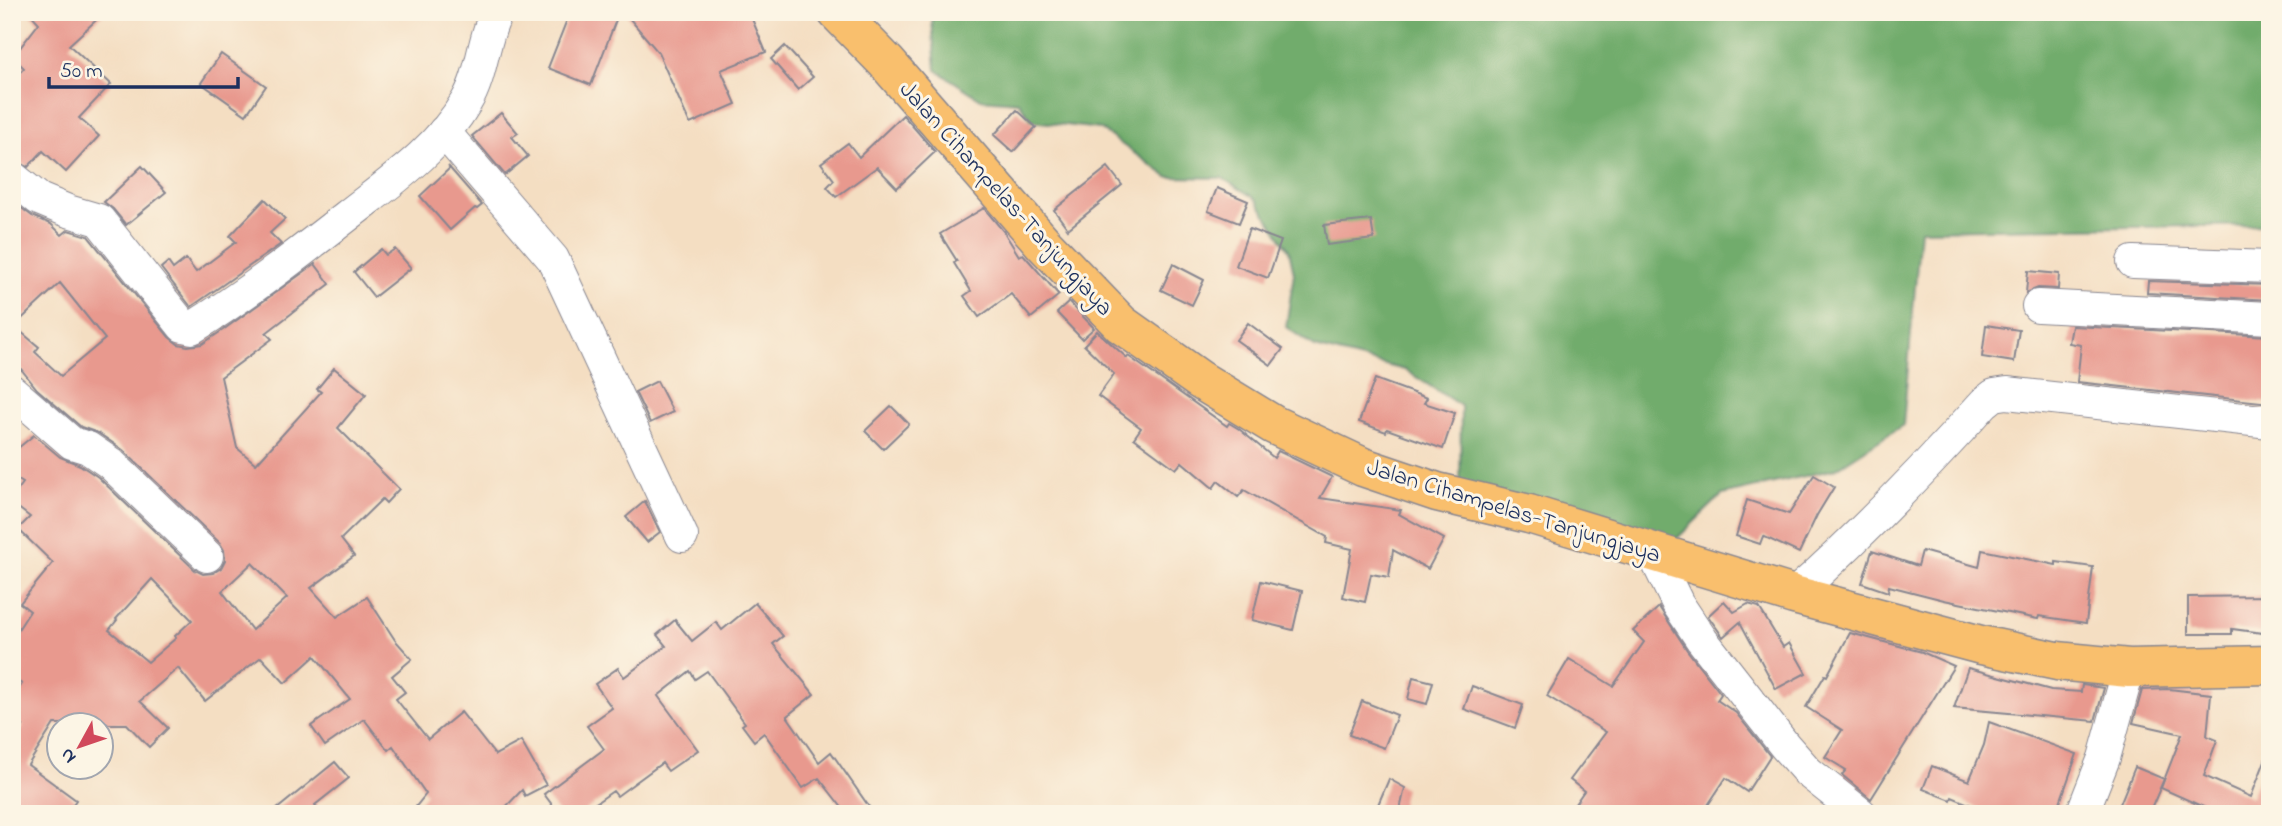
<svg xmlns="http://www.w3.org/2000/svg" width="2282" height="826" viewBox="0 0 2282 826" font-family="'Indie Flower',sans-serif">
<rect width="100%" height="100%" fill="#fcf5e5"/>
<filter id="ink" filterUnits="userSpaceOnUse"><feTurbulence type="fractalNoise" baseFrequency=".0143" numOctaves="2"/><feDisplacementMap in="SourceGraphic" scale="14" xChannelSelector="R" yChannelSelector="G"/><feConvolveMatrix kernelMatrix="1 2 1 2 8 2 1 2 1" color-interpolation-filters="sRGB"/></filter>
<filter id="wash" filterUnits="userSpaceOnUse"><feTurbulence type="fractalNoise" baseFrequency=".00686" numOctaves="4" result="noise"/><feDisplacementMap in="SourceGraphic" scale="28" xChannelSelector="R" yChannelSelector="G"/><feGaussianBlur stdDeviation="1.57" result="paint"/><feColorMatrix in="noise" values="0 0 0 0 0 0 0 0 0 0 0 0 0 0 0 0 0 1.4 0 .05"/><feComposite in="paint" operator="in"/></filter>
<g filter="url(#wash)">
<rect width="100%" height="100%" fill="#f4dec2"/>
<polygon fill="#71ac6c" stroke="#466e65" stroke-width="2" points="938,12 2270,12 2270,225 1920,230 1903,425 1835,469 1722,495 1663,552 1460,499 1461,406 1405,370 1315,347 1286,327 1294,273 1289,250 1256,199 1222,178 1168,177 1100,129 1032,121 1019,102 981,99 936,70 932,21"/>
<g id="blocks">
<g fill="#e8998e" fill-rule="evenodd">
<polygon points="29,12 105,12 69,45 111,84 79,118 99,136 66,172 43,151 28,167 12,159 12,81 24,68 13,57 39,23"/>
<polygon points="570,12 619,12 591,85 548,68"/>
<polygon points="624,12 749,12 766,52 721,70 736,104 690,124 658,52"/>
<polygon points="785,46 813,77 798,90 771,59"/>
<polygon points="221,54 266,86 246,115 201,83"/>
<polygon points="1017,110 1036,127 1013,152 994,135"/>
<polygon points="501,113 518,133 512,137 528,156 505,175 472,136"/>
<polygon points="903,115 935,152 897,188 877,167 836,197 827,187 834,180 821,163 848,143 859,157"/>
<polygon points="142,166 166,192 126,225 113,209 104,202"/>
<polygon points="448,166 482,205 477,209 475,208 450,230 420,196 450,168"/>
<polygon points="1108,167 1122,185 1068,229 1054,210"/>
<polygon points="1217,188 1248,201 1239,223 1208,211"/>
<polygon points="265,199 285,219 270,233 281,244 191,307 161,268 168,262 173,269 186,259 196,272 236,242 230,236"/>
<path d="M12,201L32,216L51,224L62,235L68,230L88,236L169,337L178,344L188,346L202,344L223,330L315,264L330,284L266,333L272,339L221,377L237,448L256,464L321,392L317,389L334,368L366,394L338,428L399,489L386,503L382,499L341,539L354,556L311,588L337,617L367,597L395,640L412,659L392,676L405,692L396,699L428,739L461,712L495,755L521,741L546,785L525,796L522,790L499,814H410L426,794L393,746L388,750L364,719L325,746L311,726L350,699L315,656L285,683L261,657L205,701L178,668L140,701L168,728L149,747L127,724H54L28,765L76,800L66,814H12V743L23,726L12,718V699L22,684L12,678V639L30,611L20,603L53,563L18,529L30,517L12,503V498L23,483L12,476V453L34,435L60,457L80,465L98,477L195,570L203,574L213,573L221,568L225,560L224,550L220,543L123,450L98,433L81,427L37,389L21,369L17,374L12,373ZM60,283L105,339L61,376L35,352L39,347L14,326ZM252,563L287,598L252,630L222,591ZM152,579L192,620L175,636L176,638L148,662L109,630L117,620L116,619Z"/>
<polygon points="984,208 1004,232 1019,256 1023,254 1059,295 1031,318 1011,294 979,317 964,296 971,291 954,263 957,261 940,234"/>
<polygon points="1371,220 1374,239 1327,245 1324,225"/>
<polygon points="1249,229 1281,241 1268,278 1236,266"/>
<polygon points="381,249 386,255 395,249 411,268 374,297 354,272"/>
<polygon points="1173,264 1204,280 1192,305 1161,290"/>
<polygon points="2028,271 2059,274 2058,289 2038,288 2026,293"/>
<polygon points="2148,281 2270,285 2270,300 2147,293"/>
<polygon points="1069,302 1094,328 1082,339 1057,313"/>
<polygon points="1248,323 1283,349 1271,365 1236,340"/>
<polygon points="1986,325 2019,330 2014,362 1982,357"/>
<polygon points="2072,326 2270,336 2270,403 2077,382 2081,345 2069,343"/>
<polygon points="1097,331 1127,358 1128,356 1227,426 1229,423 1239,429 1274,458 1278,451 1332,477 1320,498 1401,510 1399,514 1444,539 1428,569 1393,550 1389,577 1371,574 1365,602 1343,597 1352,549 1326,543 1327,537 1244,490 1238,497 1218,481 1213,488 1182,462 1176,469 1134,438 1141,428 1098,396 1114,374 1084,345"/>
<polygon points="1375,379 1427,398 1424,403 1455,413 1443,449 1387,429 1386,432 1359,422"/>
<polygon points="657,381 673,412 650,423 635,392"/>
<polygon points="891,406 909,424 883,449 865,431"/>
<polygon points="1814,475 1834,487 1817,515 1799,553 1763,536 1760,544 1736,536 1747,500 1789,514"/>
<polygon points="645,501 660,532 647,542 626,517"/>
<polygon points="1982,550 2056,565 2056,562 2093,567 2086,623 2039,616 2038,619 1944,600 1889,586 1888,592 1862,583 1872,551 1918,566 1922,551 1979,567"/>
<polygon points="1261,581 1302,591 1293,630 1252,620"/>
<polygon points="2270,596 2270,634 2232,629 2232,634 2188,634 2188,597"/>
<polygon points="1724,601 1734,612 1748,604 1759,607 1783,647 1789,643 1806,673 1776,689 1740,622 1723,637 1708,616"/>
<polygon points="755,603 783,636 773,644 814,694 787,716 819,762 831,752 874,814 847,814 819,778 803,788 764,733 754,741 742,725 745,723 707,671 695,679 690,671 658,696 698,750 668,771 662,763 617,796 613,791 580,814 559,814 544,794 604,749 587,726 612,708 595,684 618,668 624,677 666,646 657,635 675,620 692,641 716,622 722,630"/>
<polygon points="1659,607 1687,650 1721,694 1717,700 1736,713 1770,756 1747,792 1726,778 1702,814 1568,814 1584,791 1570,780 1606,732 1547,696 1569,659 1613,686 1644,642 1633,631"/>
<polygon points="1850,633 1922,652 1954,666 1871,799 1842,775 1846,770 1825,757 1842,730 1806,707 1825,675 1827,676"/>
<polygon points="1968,668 2051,690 2081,692 2082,685 2104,688 2095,721 1954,708"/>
<polygon points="1413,677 1433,682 1427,704 1408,699"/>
<polygon points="1472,686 1523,705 1515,728 1464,709"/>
<polygon points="2169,689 2211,694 2207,736 2217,740 2204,776 2251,797 2268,753 2270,754 2270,814 2219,814 2161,788 2182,734 2133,723 2142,690"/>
<polygon points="1362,701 1397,715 1384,748 1349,735"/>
<polygon points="1989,722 2077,754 2056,814 1993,814 1952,797 1951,800 1923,789 1932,766 1969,781 1984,745"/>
<polygon points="335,762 349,778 315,805 322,814 271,814"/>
<polygon points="2135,767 2164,779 2149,814 2116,814"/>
<polygon points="1389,779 1405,788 1399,814 1374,814"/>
</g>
</g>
</g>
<g filter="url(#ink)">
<use href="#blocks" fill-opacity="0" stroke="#888690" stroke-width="2"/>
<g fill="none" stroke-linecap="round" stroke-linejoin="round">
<g stroke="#888690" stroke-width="34">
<g id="minor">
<polyline points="444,132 553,259 682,536"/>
<path d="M12,177L39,199L68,211L99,220L183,326L192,328C247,294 297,255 347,216C389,183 439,149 466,102C483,74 482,40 497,12"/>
<polyline points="2133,262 2270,267"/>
<polyline points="2038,306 2270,318"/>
<polyline points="12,391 72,443 88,448 110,463 207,556"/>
<polyline points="1652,551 1678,604 1702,640 1785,746 1808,772 1861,814"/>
<path d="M1794,595C1862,534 1923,471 1984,403L1994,395L2007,393L2270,422"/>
<polyline points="2082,814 2104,758 2129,668"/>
</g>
</g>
<g stroke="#888690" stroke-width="41">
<polyline id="major" points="837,12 886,62 1043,243 1121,324 1200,380 1274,425 1363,467 1437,492 1529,514 1794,595 1981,645 2057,661 2129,668 2270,665"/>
</g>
<use href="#minor" stroke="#fff" stroke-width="32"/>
<use href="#major" stroke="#f9bf6d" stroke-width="38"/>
</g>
</g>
<g text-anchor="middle" stroke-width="6" stroke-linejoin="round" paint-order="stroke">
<g font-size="24" fill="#1b2f5e" stroke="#fcf5e5">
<text transform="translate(1007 198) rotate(48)" y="8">Jalan Cihampelas-Tanjungjaya</text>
<text transform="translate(1514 510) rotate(17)" y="8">Jalan Cihampelas-Tanjungjaya</text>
</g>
</g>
<rect width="2282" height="826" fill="none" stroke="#fcf5e5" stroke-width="42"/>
<g transform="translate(80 746) rotate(230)"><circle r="33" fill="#fcf5e5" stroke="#a2a6af" stroke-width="2"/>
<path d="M0-5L12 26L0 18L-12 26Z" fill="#d1495b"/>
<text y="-10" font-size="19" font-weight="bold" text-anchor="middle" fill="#1b2f5e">N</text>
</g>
<path d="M49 77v10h189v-10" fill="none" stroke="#1b2f5e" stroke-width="3.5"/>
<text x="60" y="77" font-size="21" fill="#1b2f5e" stroke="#fcf5e5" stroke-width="5" paint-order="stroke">50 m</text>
</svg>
